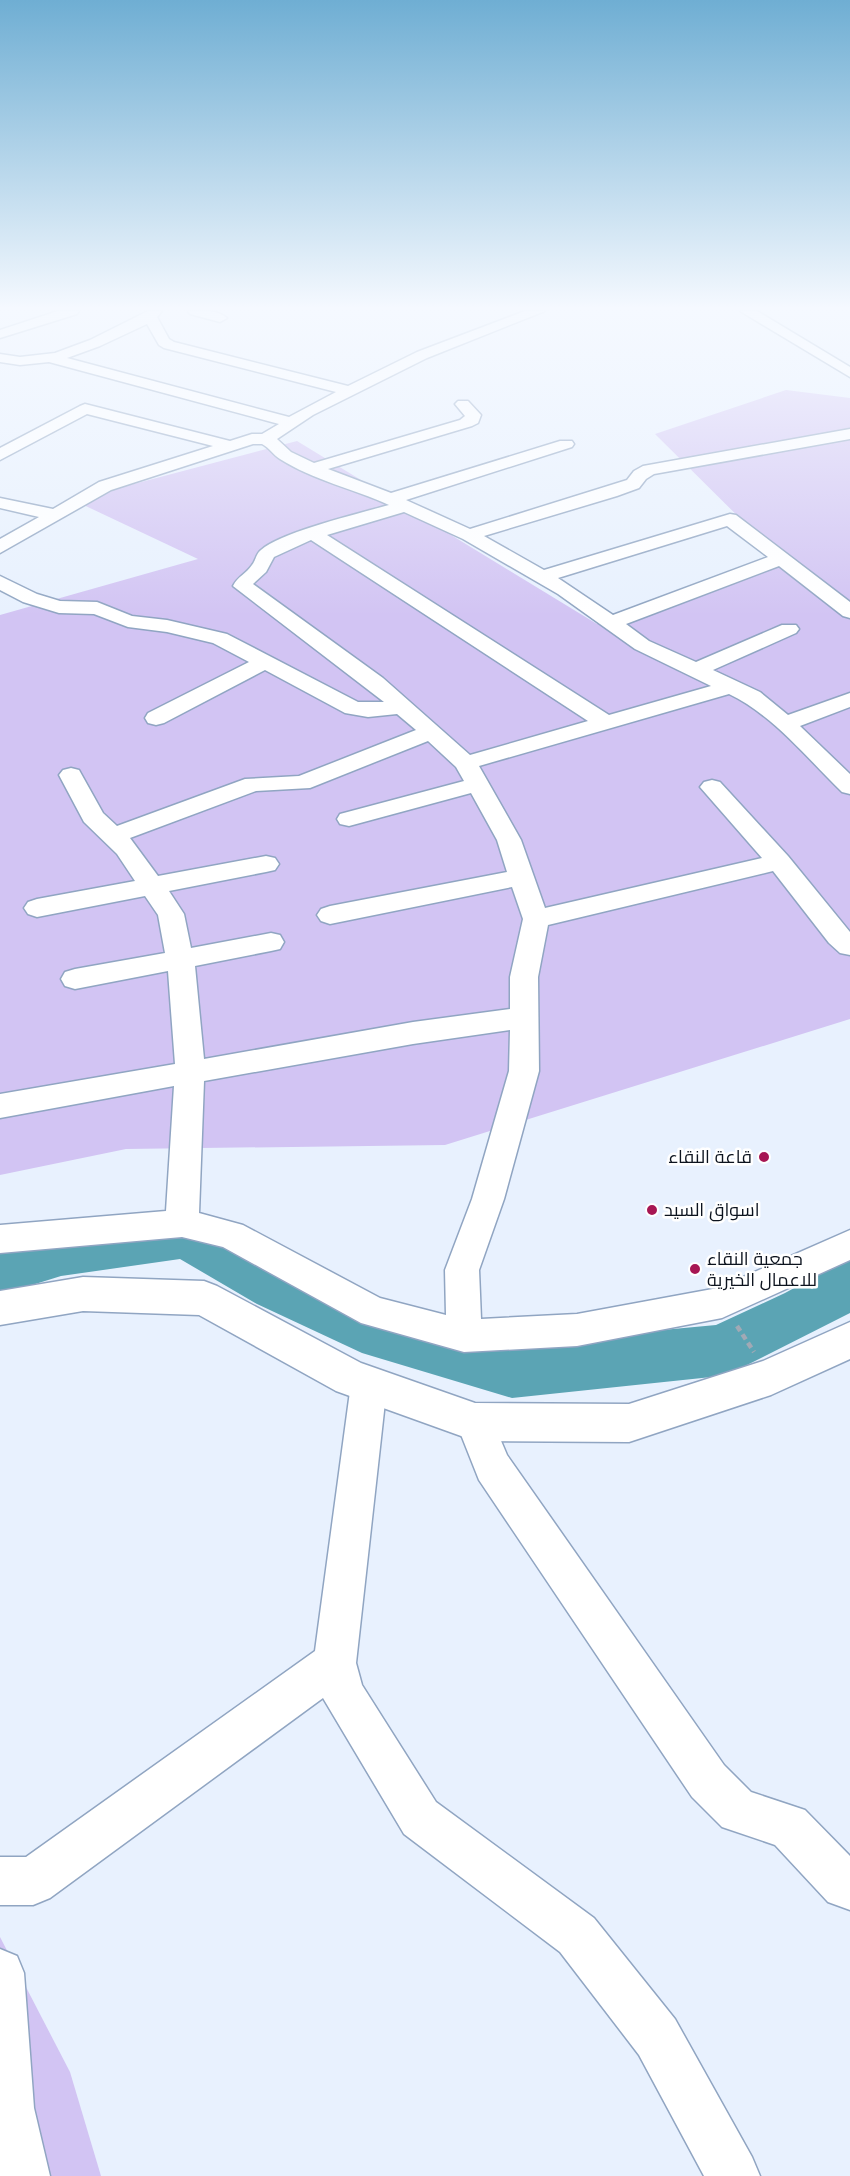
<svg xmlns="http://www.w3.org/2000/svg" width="850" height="2176" viewBox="0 0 850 2176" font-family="'Fira Sans',Cairo,sans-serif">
<rect width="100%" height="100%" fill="#e8f1fe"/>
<g fill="#d2c4f3">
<polygon points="786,390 850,398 850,1019 445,1145 126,1149 0,1175 0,615 198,559 73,500 297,441 597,624 779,557 655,434"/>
<polygon points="0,1937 70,2072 101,2176 0,2176"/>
</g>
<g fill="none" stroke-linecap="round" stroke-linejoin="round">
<polygon fill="#5ba4b4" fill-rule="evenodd" points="186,1214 205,1220 295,1270 390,1312 512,1344 716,1325 785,1293 831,1268 850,1261 850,1313 741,1368 721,1376 512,1398 362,1353 257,1304 180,1259 61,1276 0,1295 0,1247 61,1230"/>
<g stroke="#90a5c2" stroke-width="3">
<g id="street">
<polygon points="58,311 79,311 77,314 0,338 0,330"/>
<path d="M148,311H162L157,317L169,339L174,342L348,386L417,352L525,311H545L427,358L313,415L277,439L291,452L314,463L460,420L465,416L455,404L458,401H468L481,415L478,423L472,426L328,469L391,493L560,441H572L574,444L572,447L406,500L470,529L627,480L634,471L643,466L850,429V439L654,474L646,479L639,488L617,496L484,536L544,570L730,514L736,515L850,602V618L843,616L779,566L626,624L649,641L696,662L782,625H796L799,629L796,633L713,670L760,692L788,715L850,693V707L800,726L850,774V794L842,792C807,758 773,715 729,694L479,766L521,840L545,908L762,858L700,787L704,782L712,780L720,782L788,856L850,932V955L840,953L829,943L773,871L548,925L538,977L539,1071L504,1199L479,1270L481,1319L577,1314L718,1288L850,1230V1260L722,1318L577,1346L464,1352L361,1323L223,1247L182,1237L0,1253V1225L166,1211L174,1086L0,1118V1094L175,1064L168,971L75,989L65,986L61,979L65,972L75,969L165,953L158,915L145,896L37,917L28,914L24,908L28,902L37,899L135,881L117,854L84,822L59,775L63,770L71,768L79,770L103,813L117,826L245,779L299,776L416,730L397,714L368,717L345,713L265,670L164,723L156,725L148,723L145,718L148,713L249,662L213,643L167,632L128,627L94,614L59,613L23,602L0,590V576L37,594L60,601L97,602L132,616L167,620L227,634L358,702H384L233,586C238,576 246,574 252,565C256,560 256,554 261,550C281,532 361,513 389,505C354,489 313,480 280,459C273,455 270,448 262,444H253L111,490L0,553V539L39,517L0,508V498L53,509L99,482L213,446L87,414L0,460V448L80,406L85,404L230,441L252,434H262L279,424L49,362L20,365L0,362V354L20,357L55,353L90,340ZM147,324L159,345L164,348L336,392L289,417L67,358L100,346ZM404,512L463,539L558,594L635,649L711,686L609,715L327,535ZM727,526L768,557L613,615L558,578ZM311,540L588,721L470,755L383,678L253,584L266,572L274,557ZM428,741L456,767L464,781L340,814L337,819L340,824L349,826L471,793L497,840L507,872L330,906L321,909L317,915L321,921L330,924L512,887L523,919L510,977V1009L413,1022L204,1059L195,966L271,951L280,949L284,942L280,935L271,933L191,948L184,914L169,891L266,872L275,870L279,864L275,858L266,856L158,876L130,838L256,791L310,788ZM510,1030L509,1071L472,1199L445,1270L446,1315L380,1298L243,1225L199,1213L204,1081L413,1044Z"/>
<path d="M188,311C202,311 216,309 227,318L220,322L190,314Z"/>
<polygon points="740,311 757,311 850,367 850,377"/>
<polygon points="369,1367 382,1372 387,1384 356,1663 362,1685 436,1802 594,1918 675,2019 752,2157 760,2176 704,2176 639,2055 560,1952 404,1834 323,1698 50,1898 33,1905 0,1905 0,1857 26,1857 315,1651 351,1384 356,1372"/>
<polygon points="475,1404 488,1410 507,1455 724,1765 751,1792 805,1810 850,1856 850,1910 828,1902 775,1845 722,1827 692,1797 479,1480 456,1422 462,1410"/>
<polygon points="0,1949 17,1956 24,1973 34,2108 50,2176 0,2176"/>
</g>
</g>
<g stroke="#90a5c2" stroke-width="3">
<polygon id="secondary" points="83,1277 204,1281 217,1286 361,1363 475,1403 629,1404 763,1361 850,1322 850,1359 771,1395 629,1442 475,1441 336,1391 199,1315 83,1311 0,1325 0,1291"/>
</g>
<polyline stroke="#a1a9b5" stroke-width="4.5" stroke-dasharray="6 4" stroke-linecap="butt" points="737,1326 754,1352"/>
<use href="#street" fill="#fff" fill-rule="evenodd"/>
<use href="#secondary" fill="#fff" fill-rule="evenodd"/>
</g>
<linearGradient id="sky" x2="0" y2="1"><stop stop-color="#6faed3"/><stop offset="0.5" stop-color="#f5f9ff"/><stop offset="1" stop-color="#f5f9ff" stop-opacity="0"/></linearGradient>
<rect width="850" height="616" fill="url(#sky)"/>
<g fill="#a71653" stroke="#fff" stroke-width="2">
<circle cx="764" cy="1157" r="6"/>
<circle cx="652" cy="1210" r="6"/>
<circle cx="695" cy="1269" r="6"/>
</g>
<g text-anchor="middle" stroke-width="5" stroke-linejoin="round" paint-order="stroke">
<g font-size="18" fill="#0c131e" stroke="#fff" text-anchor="start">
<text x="752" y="1163" text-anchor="end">قاعة النقاء</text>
<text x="664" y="1216">اسواق السيد</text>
<text x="707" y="1265">جمعية النقاء<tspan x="707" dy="21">للاعمال الخيرية</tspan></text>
</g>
</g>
</svg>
